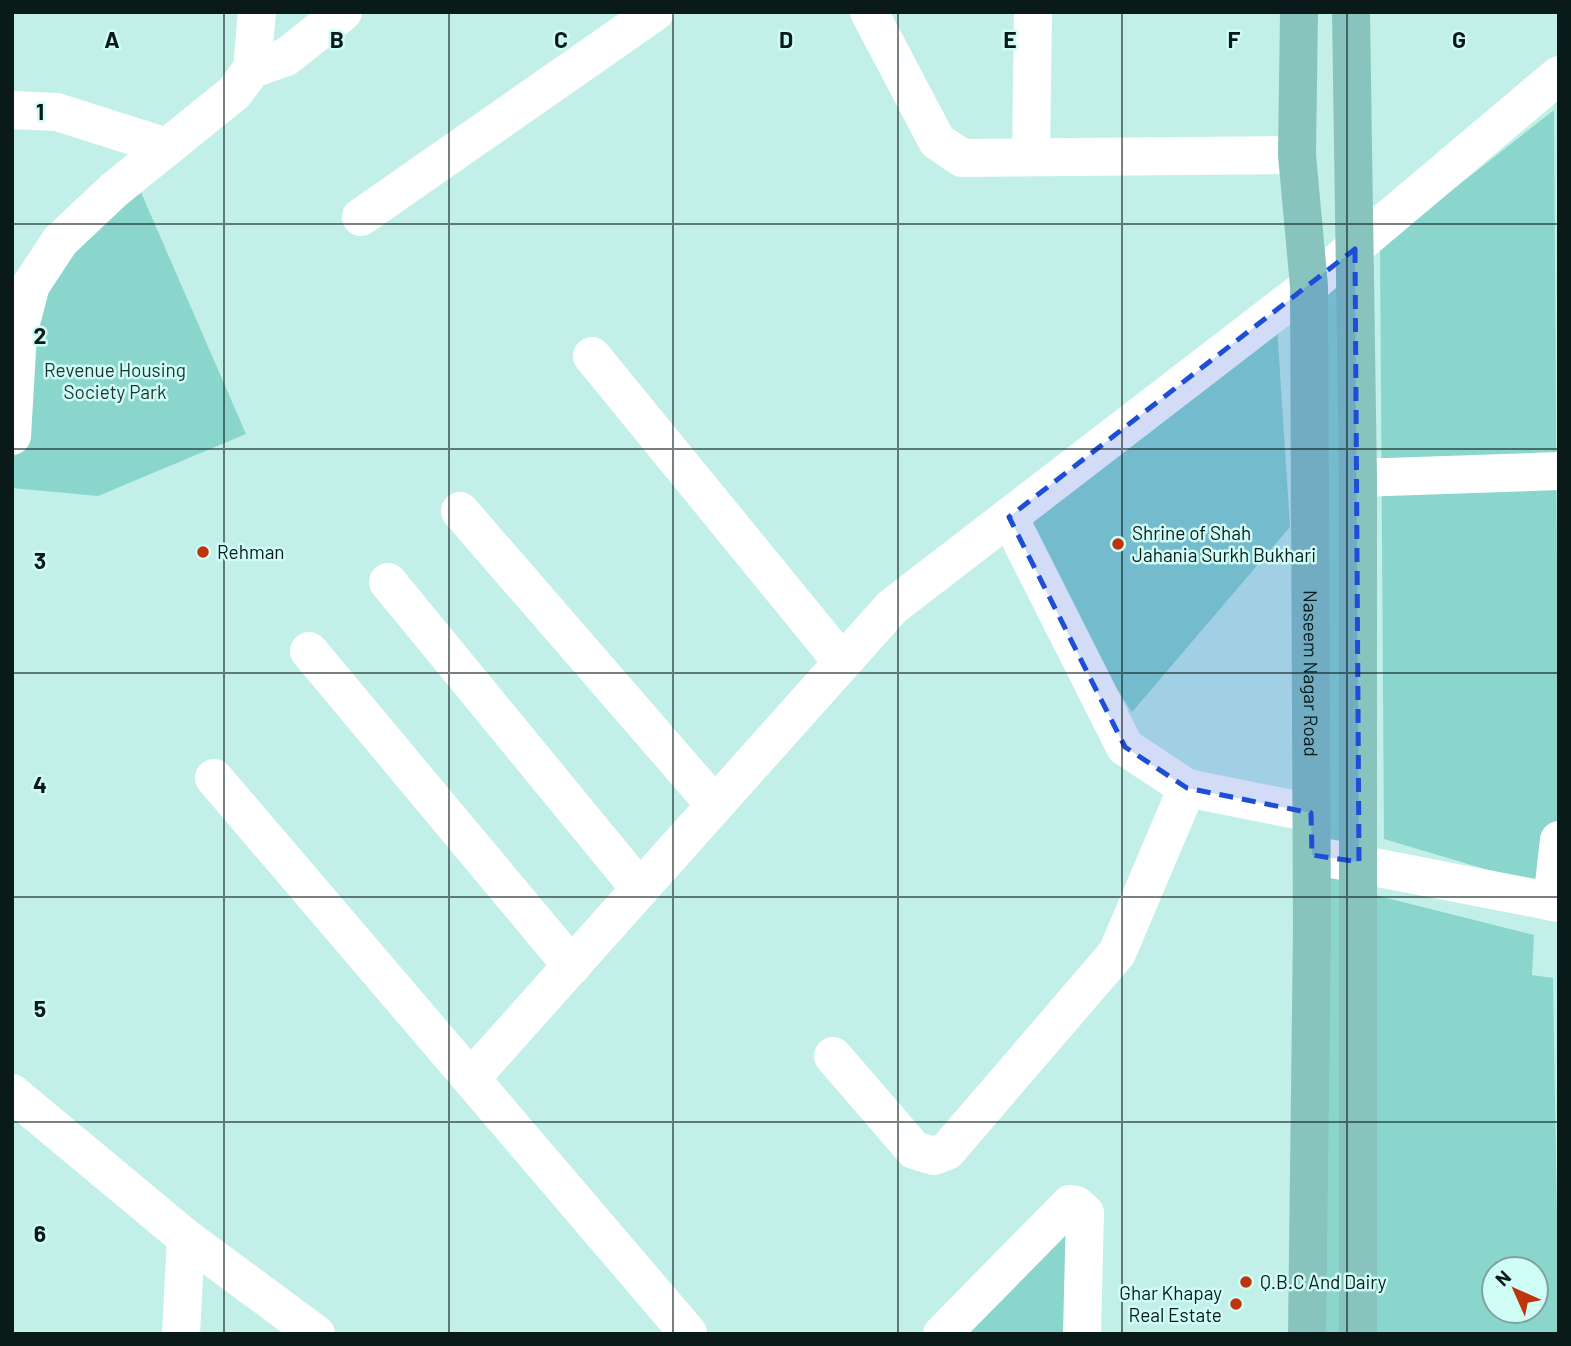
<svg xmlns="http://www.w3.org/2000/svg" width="1571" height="1346" viewBox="0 0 1571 1346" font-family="Barlow,sans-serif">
<rect width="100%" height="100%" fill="#c2f0e9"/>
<g fill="#8ad6cc" fill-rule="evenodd">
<polygon points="1554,110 1559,891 1384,839 1380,247"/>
<polygon points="133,174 246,434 98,496 12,488 12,436 31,285"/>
<path d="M1355,249L1359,891L1534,935L1532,975L1553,978L1559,1334H1304L1309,286ZM1494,1269H1536V1311H1494Z"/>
<polygon points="1276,311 1290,527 1132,712 1006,520"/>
<polygon points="1070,1204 1085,1334 942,1334"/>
</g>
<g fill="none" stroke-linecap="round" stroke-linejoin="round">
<g stroke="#fff" stroke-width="38">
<polyline points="869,12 937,141 962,158 1297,155"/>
<polyline points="252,69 286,57 343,12"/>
<polyline points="12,110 57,112 167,147"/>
<polyline points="1031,157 1033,12"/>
<polyline points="361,217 655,12"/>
<polyline points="592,356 842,662"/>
<polyline points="12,436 18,334 31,285 60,241 114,190 234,93 252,69 257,12"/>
<polyline points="1358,478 1559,471"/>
<polyline points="460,511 715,805"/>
<polyline points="1009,517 1125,747 1187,788 1311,813"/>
<polyline points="388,582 640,889"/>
<polyline points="309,651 572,966"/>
<polyline points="214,778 688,1333"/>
<polyline points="1312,855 1559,903"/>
<polyline points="1552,902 1559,840"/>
<polyline points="833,1056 914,1150 934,1156 947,1151 1117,953 1187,788"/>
<polyline points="472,1077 892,607 1309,286 1559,75"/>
<polyline points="12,1093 186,1238 181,1334"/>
<polyline points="186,1238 316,1334"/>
<polyline points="942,1334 1070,1204 1076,1205 1085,1213 1082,1334"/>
</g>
<g stroke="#88c4bd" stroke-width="38">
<path id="s1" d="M1299,12L1297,155L1309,286L1312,928L1307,1334"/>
<polyline points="1351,12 1358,478 1358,1334"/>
</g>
</g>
<path fill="#1d4ed8" fill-opacity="0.2" stroke="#1d4ed8" stroke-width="5" stroke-dasharray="14 9" stroke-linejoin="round" d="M1355,249L1359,862L1312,855L1311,813L1187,788L1125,747L1009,517Z"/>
<path fill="none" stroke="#091a18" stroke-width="2" stroke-opacity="0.55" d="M224,12V1334M449,12V1334M673,12V1334M898,12V1334M1122,12V1334M1347,12V1334M12,224H1559M12,449H1559M12,673H1559M12,897H1559M12,1122H1559"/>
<g fill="#be340c" stroke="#cffdf6" stroke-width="2.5">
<circle cx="1118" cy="544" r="7"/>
<circle cx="203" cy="552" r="7"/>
<circle cx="1246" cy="1282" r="7"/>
<circle cx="1236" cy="1304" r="7"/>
</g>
<g text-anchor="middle" stroke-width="5" stroke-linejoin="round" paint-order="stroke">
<g font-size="19" fill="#1e3330" stroke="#cffdf6">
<text x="115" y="377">Revenue Housing<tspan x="115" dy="22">Society Park</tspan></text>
</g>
<g font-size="19" fill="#091a18" stroke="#cffdf6" text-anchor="start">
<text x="1132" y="540">Shrine of Shah<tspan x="1132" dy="22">Jahania Surkh Bukhari</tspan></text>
<text x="217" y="559">Rehman</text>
<text x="1260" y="1289">Q.B.C And Dairy</text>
<text x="1222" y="1300" text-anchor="end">Ghar Khapay<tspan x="1222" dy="22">Real Estate</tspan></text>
</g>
<g font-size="19" fill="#091a18" stroke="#cffdf6">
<text dy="7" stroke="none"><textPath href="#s1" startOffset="662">Naseem Nagar Road</textPath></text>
</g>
</g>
<g font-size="23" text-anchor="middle" font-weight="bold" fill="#091a18" stroke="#cffdf6" stroke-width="5" stroke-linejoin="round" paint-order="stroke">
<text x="112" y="48">A</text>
<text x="337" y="48">B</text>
<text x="561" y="48">C</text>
<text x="786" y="48">D</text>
<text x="1010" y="48">E</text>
<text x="1234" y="48">F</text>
<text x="1459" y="48">G</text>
<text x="40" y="120">1</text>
<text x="40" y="344">2</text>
<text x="40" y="569">3</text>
<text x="40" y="793">4</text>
<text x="40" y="1017">5</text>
<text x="40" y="1242">6</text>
</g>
<rect width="1571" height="1346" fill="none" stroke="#091a18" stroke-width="28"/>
<g transform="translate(1515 1290) rotate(315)"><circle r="33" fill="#cffdf6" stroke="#80a29d" stroke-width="2"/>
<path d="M0-5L12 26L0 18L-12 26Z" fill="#be340c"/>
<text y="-10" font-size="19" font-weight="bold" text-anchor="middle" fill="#091a18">N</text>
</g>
</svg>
